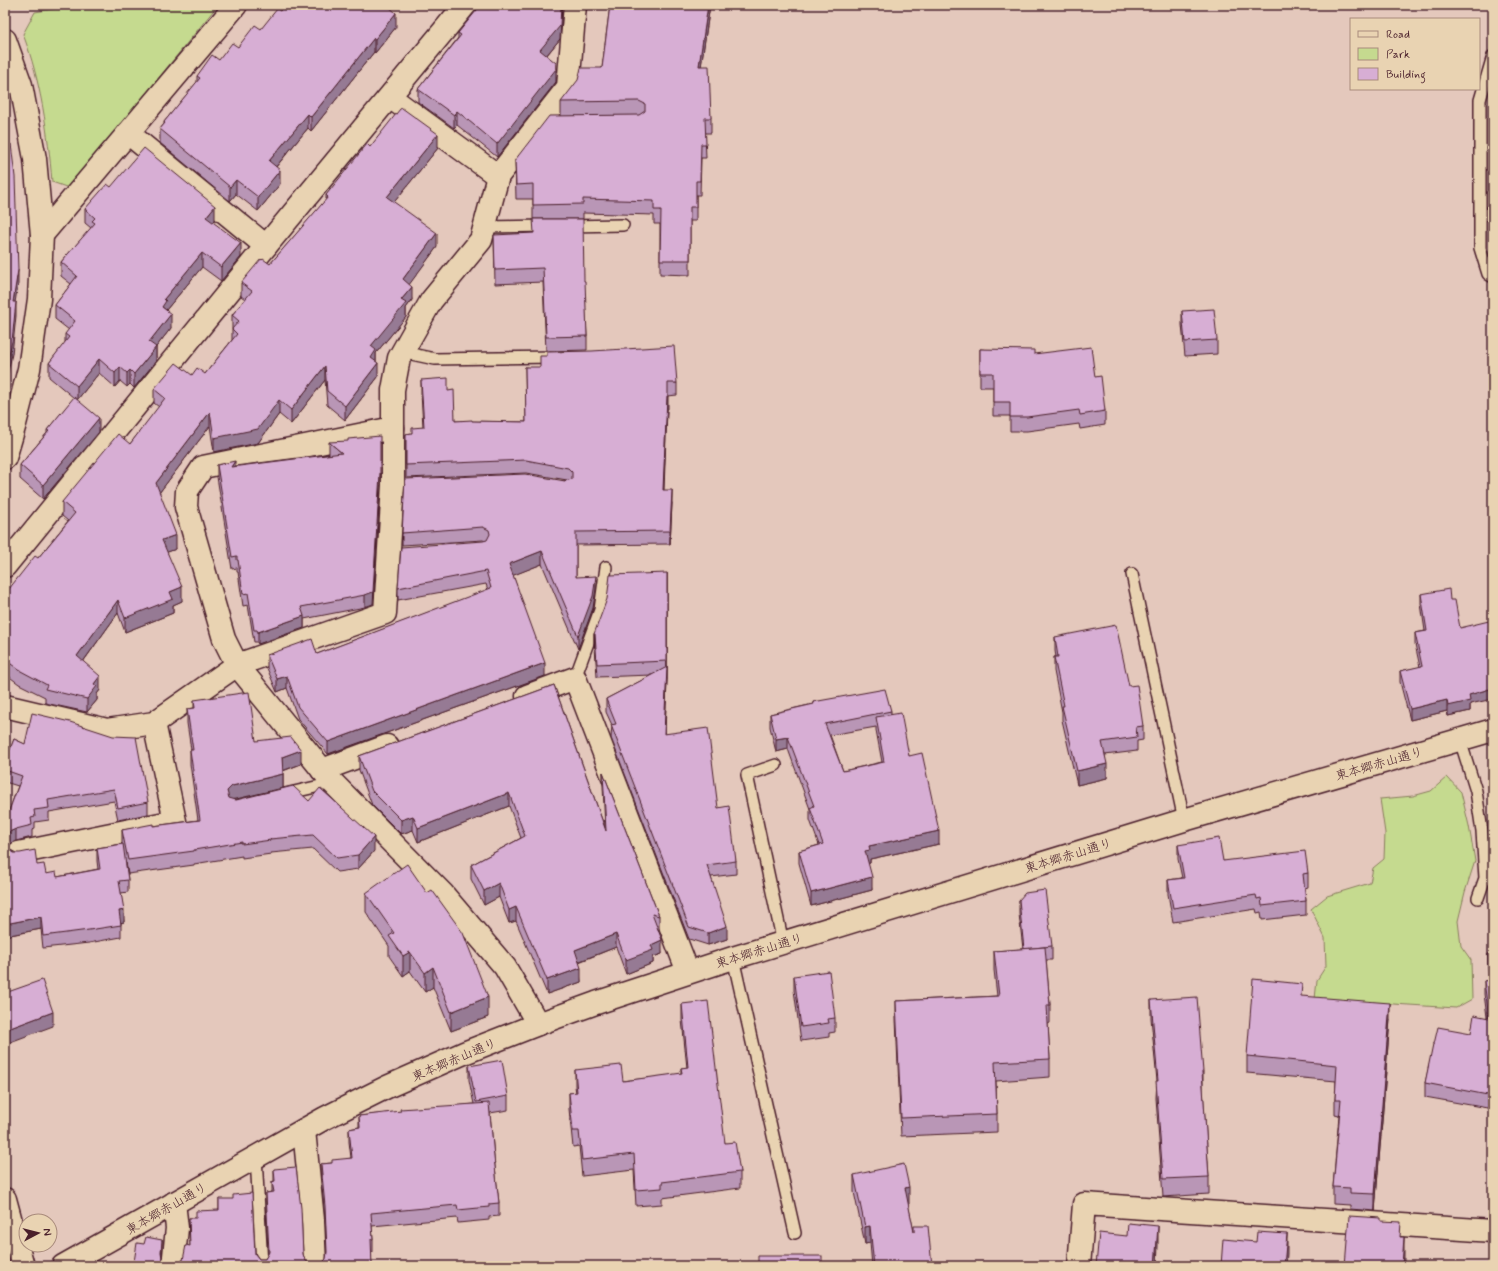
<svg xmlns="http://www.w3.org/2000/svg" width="1498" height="1271" viewBox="0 0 1498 1271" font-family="Mynerve,'Klee One',sans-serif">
<rect width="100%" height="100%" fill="#e4c8bc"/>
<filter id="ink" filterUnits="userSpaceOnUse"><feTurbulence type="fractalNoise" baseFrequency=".025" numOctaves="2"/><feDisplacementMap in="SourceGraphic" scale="8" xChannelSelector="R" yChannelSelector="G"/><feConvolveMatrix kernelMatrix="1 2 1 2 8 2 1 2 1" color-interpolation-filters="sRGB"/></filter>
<g filter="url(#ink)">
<g fill="#c5da8f" stroke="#887c5d">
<path d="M76,5H218L69,188L52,182C48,132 41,82 23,34L35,12Z"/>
<polygon points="1447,777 1461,792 1469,826 1475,861 1465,892 1458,921 1461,946 1471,960 1472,999 1456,1008 1315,999 1317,980 1326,966 1325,938 1311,909 1327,896 1370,883 1373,868 1384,859 1385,833 1380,799 1413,796 1431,791"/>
</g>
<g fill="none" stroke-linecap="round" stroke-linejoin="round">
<g stroke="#4a1f2b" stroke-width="14">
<g id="service">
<polyline points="1493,56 1480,100 1480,248 1488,274 1493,277"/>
<polyline points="568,226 623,225"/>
<polyline points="485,227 547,226"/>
<polyline points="402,352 435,359 554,357"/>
<polyline points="1132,574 1184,820"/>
<polyline points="575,678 600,610 606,567"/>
<polyline points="1460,740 1476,791 1482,831 1485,878 1478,898"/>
<polyline points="776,765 747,775 783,943"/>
<polyline points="285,794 333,783"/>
<polyline points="733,958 795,1233"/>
<polyline points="256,1156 262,1266"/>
</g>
</g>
<g stroke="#4a1f2b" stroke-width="25">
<g id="minor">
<polyline points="5,40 21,85 35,159 42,235 39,299 29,369 15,424 5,458"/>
<polyline points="390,97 498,176"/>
<polyline points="128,133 266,246 465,5"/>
<polyline points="42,235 236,5"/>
<polyline points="393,428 203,467 187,491 186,507 224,639 237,665 333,783 443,894 505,967 538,1024"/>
<polyline points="5,566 266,246"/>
<polyline points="527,696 575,678 688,972"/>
<polyline points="5,706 107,730 154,723 237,665 385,613 393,485 393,390 399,358 431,301 481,240 498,176 568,87 575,5"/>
<polyline points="322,770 387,746"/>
<polyline points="18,853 175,821 154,723"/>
<polyline points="304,1130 313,1220 315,1266"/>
<polyline points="5,1199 23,1266"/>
<polyline points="173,1266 177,1228 174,1203"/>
<polyline points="1079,1266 1084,1204 1493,1231"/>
</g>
</g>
<g stroke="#4a1f2b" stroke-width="25">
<polyline id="tertiary" points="63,1266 325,1118 387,1087 464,1053 538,1024 596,1003 733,958 1184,820 1493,730"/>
</g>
<use href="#service" stroke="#e9d3b2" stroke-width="11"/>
<use href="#minor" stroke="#e9d3b2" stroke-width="22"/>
<use href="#tertiary" stroke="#e9d3b2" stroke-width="22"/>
</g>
<g fill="#b996b6" stroke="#4a1f2b" fill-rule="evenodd">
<polygon points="481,5 562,5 560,39 547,55 556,77 556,82 497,157 457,125 454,128 418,102 418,89 458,38 458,33"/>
<polygon points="610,5 710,5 701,66 711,118 711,133 705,133 706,158 701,158 700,195 696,195 696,221 690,221 690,275 660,274 660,224 654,224 654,215 583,213 583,219 533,219 533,199 516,199 515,160 561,116 561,102 602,68"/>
<polygon points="280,11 396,27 375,53 374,52 311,131 308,128 276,167 280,184 258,211 236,194 230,201 160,143 160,129 164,124 164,122 197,82 197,76 238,47 261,29"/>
<polygon points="370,147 438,148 394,202 437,247 409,284 412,300 406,308 406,317 376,353 376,362 378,377 345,420 327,405 325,380 291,424 279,414 258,443 214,452 210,426 159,493 176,549 167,552 182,601 173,605 173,613 125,632 118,613 83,662 100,690 97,694 97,700 87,712 45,703 45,697 19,684 7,675 5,677 5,594 38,558 68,521 62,516 62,502 130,444 159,407 154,403 154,389 192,375 205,374 232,340 232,315 245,299 241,296 241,283 270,264 326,200 326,195"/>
<polygon points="111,187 215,220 213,222 241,257 221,281 202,267 166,310 171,328 156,347 156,361 134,388 130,384 127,387 120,381 115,387 99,373 77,400 99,432 43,499 20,479 20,465 47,433 47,430 74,398 49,377 49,363 65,343 65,334 69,330 55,319 55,305 71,284 61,276 61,262 91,228 85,223 85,209"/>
<polygon points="494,235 584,281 587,336 587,350 546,351 543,282 495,284"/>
<polygon points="1182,311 1217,340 1217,354 1185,356 1182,325"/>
<polygon points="980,349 1034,354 1095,377 1105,411 1105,425 1080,429 1079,424 1027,431 1010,431 1010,416 993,416 993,387 980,387"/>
<polygon points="525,367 677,383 677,395 668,396 668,409 667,409 664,490 672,503 670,544 576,545 576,577 596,589 593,608 578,649 542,564 513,575 545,676 328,754 298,719 287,688 277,692 267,668 267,655 317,654 488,590 486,584 398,600 398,588 485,541 483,540 402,545 402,533 567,480 526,473 406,478 406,434 412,433 423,427 421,393 421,380 448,391 455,421 526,422"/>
<polygon points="329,442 380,485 373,604 365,607 304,619 304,628 258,644 257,642 254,642 248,605 243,606 238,572 237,572 237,568 232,569 217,477 217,465 235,466 329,454"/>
<polygon points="667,573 667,680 665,733 718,808 736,861 736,874 711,877 727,939 708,945 689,939 611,738 612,725 606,712 606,699 652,675 597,677 595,647 594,647 594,634"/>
<polygon points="1421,594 1450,600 1470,704 1470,711 1448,716 1447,711 1410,720 1400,682 1400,671 1420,667 1415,644 1415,633 1425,631 1421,604"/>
<polygon points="1055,637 1129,686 1143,726 1143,740 1137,741 1137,751 1105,755 1107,778 1077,785 1062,720 1062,712 1054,671 1054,657 1056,657 1055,651"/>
<polygon points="554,685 605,828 603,786 603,772 659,916 659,930 658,930 662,954 653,957 653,963 626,974 616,947 579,962 581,982 547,994 516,921 509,923 499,897 484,905 471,879 471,865 521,838 509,806 418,842 413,830 401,834 372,805 359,770 359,756"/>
<polygon points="194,700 256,741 301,764 283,771 283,788 235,800 309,801 374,851 358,869 337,872 313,849 271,853 271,854 242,858 242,856 194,864 194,865 128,874 126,863 128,880 128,892 121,893 124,922 121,923 121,937 89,943 43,948 41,929 5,936 5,817 7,816 18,786 5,782 5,762 14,739 148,802 148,814 118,820 114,801 49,812 49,820 35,822 35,829 32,830 32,837 16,841 9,844 8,847 9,849 37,865 46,874 57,877 98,869 97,861 97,848 122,844 122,830 153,826 198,820 190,764 190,750 191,750 187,723 187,709 194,708"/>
<path d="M813,702L891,711V715L909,756L939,844L870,859V863H868L872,890L811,906L799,863V851L819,845L810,820V809L788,749L776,752L770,727V714L813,704ZM876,727V730L882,762L843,771L830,735Z"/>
<polygon points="1178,845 1223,861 1308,873 1308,887 1305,888 1306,901 1306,915 1262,920 1261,912 1257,913 1256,909 1173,922 1168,894 1168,880 1182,878 1178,859"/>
<polygon points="366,893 488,1017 451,1031 433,987 425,992 410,971 403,976 389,956 389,946 366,912"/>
<polygon points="1019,900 1052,946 1052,960 1046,960 1050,1005 1050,1023 1048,1024 1050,1059 1050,1077 996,1081 997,1114 997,1132 901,1136 896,1019 896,1001 997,996 994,970 994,951 1023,949 1019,914"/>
<polygon points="1488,954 1493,954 1493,1109 1425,1097 1425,1083 1434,1044 1471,1033 1487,1017 1484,994 1484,981 1489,980 1488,968"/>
<polygon points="794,976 835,1018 835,1032 829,1033 829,1037 801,1041 794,990"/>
<polygon points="1302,997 1390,1019 1375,1211 1350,1209 1350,1205 1333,1204 1333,1187 1339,1116 1335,1115 1335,1099 1336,1081 1247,1073 1247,1056"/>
<polygon points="1151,1000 1203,1072 1203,1089 1209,1177 1209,1194 1163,1197 1156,1098 1157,1081 1151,1018"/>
<polygon points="682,1004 725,1143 740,1172 740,1188 662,1198 662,1204 636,1206 634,1170 582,1176 579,1146 573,1147 569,1109 569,1093 576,1093 575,1086 575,1070 623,1081 681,1074 681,1068 687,1068 682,1020"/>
<polygon points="469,1066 508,1096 508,1110 490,1113 494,1157 499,1203 499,1216 489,1217 489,1220 458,1223 457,1218 372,1226 373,1239 373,1252 371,1252 372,1266 96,1266 134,1262 162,1253 162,1258 166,1263 171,1265 178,1264 183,1260 190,1246 189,1218 196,1218 219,1210 219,1199 259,1259 265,1259 268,1254 266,1206 266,1193 272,1192 272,1182 274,1181 274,1169 305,1260 310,1264 316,1265 321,1264 326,1259 327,1254 325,1219 321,1177 321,1164 332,1163 351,1158 349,1142 349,1129 359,1127 359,1116 474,1104 469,1080"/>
<polygon points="854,1175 909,1204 908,1204 914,1232 932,1266 872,1266 870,1243 865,1244 854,1192"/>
</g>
<g fill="#967a94" stroke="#4a1f2b">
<polygon points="561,5 562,5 560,39 540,63 540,50"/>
<polygon points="708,5 710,5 699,81 699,66"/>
<polygon points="396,13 396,27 375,53 375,39"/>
<polygon points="374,38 374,52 311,131 311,117"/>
<polygon points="556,63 556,82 497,157 497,144"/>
<polygon points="457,111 457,125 454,128 454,115"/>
<polygon points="308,114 308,128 269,175 269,161"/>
<polygon points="438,134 438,148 387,211 387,197"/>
<polygon points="280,170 280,184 258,211 258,197"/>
<polygon points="236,180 236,194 230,201 230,187"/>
<polygon points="215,206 215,220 206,231 206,217"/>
<polygon points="437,233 437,247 403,293 403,279"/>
<polygon points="241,243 241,257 221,281 221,267"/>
<polygon points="202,253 202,267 166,310 162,307 164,299"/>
<polygon points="18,270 18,284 13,315 13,302"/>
<polygon points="412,287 412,300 406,308 406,317 376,353 376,364 371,372 371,346 401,300"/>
<polygon points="16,302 16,316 12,354 5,385 5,372"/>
<polygon points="171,314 171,328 149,356 149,342"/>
<polygon points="156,347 156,361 134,388 134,374"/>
<polygon points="99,359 99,373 77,400 77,386"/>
<polygon points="378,363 378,377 345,420 345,406"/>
<polygon points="325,366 325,380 291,424 291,410"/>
<polygon points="120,367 120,381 115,387 115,373"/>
<polygon points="130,370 130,384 127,387 127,373"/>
<polygon points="667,396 667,409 663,503 663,490"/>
<polygon points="279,400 279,414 258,443 214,452 214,438"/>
<polygon points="210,412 210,426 156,497 156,483"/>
<polygon points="99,418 99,432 43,499 43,485"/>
<polygon points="235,461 235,473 231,467"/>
<polygon points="380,473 380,485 373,604 365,607 365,595"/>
<polygon points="672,490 672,503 670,544 670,531"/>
<polygon points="176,535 176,549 162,554 162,540"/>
<polygon points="542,551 542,564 509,577 509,564"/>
<polygon points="667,573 667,680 664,746 667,671"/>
<polygon points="596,576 596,589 593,608 578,649 578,636"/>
<polygon points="182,587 182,601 173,605 173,613 125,632 125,618 170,592"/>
<polygon points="118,600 118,613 77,670 77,656"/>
<polygon points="304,616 304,628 258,644 258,632"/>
<rect x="594" y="634" width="1" height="13"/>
<polygon points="7,661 7,675 5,677 5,663"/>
<polygon points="545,663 545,676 328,754 328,742"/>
<polygon points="100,676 100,690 97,694 97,700 87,712 87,699 94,684"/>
<polygon points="287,676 287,688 277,692 277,679"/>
<polygon points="1493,688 1493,699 1470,704 1470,711 1448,716 1448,706 1469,695"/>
<polygon points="1447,700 1447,711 1410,720 1410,709"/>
<polygon points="788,737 788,749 776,752 776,739"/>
<polygon points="301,750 301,764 282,771 282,757"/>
<polygon points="1107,764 1107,778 1077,785 1077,771"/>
<polygon points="283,774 283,788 232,800 227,805 227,791 232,786"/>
<polygon points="509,793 509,806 418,842 418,828"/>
<polygon points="413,816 413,830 401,834 401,820"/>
<polygon points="16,829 16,841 9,844 6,849 6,855 6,837 9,832"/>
<polygon points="939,831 939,844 870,859 870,863 865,864 865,851 869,846"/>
<polygon points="374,837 374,851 358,869 358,855"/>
<polygon points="872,877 872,890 811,906 811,893"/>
<polygon points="499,883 499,897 484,905 484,891"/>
<polygon points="516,907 516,921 509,923 509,910"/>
<polygon points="124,910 124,922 119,923 119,911"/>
<polygon points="41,917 41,929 5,936 5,924"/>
<polygon points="727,926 727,939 708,945 708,933"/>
<polygon points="616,934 616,947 575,963 575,950"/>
<polygon points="662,940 662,954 653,957 653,963 626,974 626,960 651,945"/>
<polygon points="410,952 410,971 403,976 403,956"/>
<polygon points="433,967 433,987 425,992 425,973"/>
<polygon points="581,968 581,982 547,994 547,980"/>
<polygon points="488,997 488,1017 451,1031 451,1012"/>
<polygon points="1390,1003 1390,1019 1375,1211 1375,1194"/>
<polygon points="53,1012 53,1026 5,1044 5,1030"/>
<polygon points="909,1187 909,1204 905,1205 905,1188"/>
<polygon points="870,1226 870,1243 865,1244 865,1227"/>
<polygon points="1158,1226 1158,1246 1157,1266 1155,1266"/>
<polygon points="1287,1234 1287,1254 1286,1266 1284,1266"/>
<polygon points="1404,1237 1404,1266 1402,1266"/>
<polygon points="162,1240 162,1253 161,1265 161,1252"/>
</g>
<g fill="#d7aed4" stroke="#4a1f2b">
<polygon points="285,5 387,5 396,13 375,39 374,38 311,117 308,114 269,161 280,170 258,197 236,180 230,187 160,129 165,123 164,122 200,78 197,76 212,55 219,60 232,43 238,47 255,25 261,29 277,9 280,11"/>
<polygon points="481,5 561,5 560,26 540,50 556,63 556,69 497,144 457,111 454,115 418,89 461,35 458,33"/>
<polygon points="610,5 708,5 699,66 709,66 711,118 705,118 706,144 701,144 700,181 696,181 696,207 690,207 690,260 660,260 661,210 654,210 654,201 583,199 583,204 533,205 533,184 516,185 515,160 549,116 639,115 645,111 645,104 639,101 561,102 578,80 581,68 602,68"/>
<polygon points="402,108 438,134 387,197 437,233 403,279 412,287 401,300 406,303 371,346 376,350 371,358 378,363 345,406 327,391 325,366 291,410 279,400 258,429 214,438 210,412 156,483 176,535 162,540 182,587 170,592 173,599 125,618 118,600 77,656 100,676 94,684 97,686 87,699 45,689 47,685 19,670 7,661 5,663 5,594 35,556 38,558 75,513 62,502 118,434 130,444 165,398 154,389 176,363 192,375 197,368 205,374 237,334 232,329 239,321 232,315 252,291 241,283 261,259 262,260 263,259 270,264 328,197 326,195 367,144 370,147 400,109"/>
<polygon points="5,119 10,145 11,144 15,177 18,270 13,302 16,302 12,341 5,372"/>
<polygon points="144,148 215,206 206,217 241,243 221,267 202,253 164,299 166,301 162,307 171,314 149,342 156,347 134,374 130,370 127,373 120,367 115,373 99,359 77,386 49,363 69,337 65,334 75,321 55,305 77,276 61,262 95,223 92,221 95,218 85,209 107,184 111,187"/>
<polygon points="533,219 583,219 584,281 585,281 587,336 546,337 543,268 495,270 494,235 534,233"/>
<polygon points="1214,309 1217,340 1185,342 1182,311"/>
<polygon points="674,346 677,383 668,383 668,396 667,396 663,490 672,490 670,531 576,532 576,577 596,576 593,596 578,636 542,551 509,564 545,663 328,742 298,707 287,676 277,679 267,655 312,639 317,654 491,588 486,571 398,588 401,547 483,541 487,540 490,534 489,530 483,527 402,533 405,479 525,474 565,481 572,479 572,472 568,468 526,460 406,465 406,434 412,433 412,428 424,427 421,380 448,378 448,391 454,390 455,421 472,420 472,421 526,422 525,367 540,367 540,356 547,356 547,352 592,351"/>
<polygon points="1091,347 1095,377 1101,376 1105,411 1080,415 1079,410 1027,417 1010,417 1010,402 993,402 993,373 980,373 980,349 1034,350 1034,354"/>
<polygon points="74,397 99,418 43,485 20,465 49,431 47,430"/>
<polygon points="380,436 380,473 373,592 365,595 301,607 304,616 258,632 257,630 254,630 248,593 243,594 238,560 237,560 237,556 232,557 217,465 235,461 231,467 342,453 329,442 348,441 348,439"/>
<polygon points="667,573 667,661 597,664 595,634 594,634 607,599 610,575"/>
<polygon points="1449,589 1450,600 1455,600 1460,628 1493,620 1493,688 1469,695 1470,701 1448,706 1447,700 1410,709 1400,671 1422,666 1415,633 1427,631 1421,594"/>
<polygon points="1116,625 1129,686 1137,685 1143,726 1136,727 1137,737 1102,742 1107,764 1077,771 1062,706 1064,706 1054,657 1058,657 1055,637"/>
<polygon points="667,667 664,734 708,728 718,808 729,806 736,861 707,865 727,926 708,933 689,927 611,725 616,724 606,699"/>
<polygon points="554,685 606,831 603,772 659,916 652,914 662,940 651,945 653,950 626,960 616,934 575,950 581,968 547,980 516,907 509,910 499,883 484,891 471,865 525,836 509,793 418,828 413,816 401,820 372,791 359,756"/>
<polygon points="885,689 891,711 825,724 843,771 884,762 876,717 901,713 909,756 922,753 939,831 869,846 870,850 865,851 872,877 811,893 799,851 823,844 810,808 814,806 788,737 776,739 770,714 814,704 813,702"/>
<polygon points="249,692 256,741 291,737 301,750 282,757 283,774 232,786 227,791 229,798 236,800 293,786 309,801 320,788 374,837 358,855 337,858 313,835 270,839 271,840 242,844 242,842 194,850 194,851 128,860 122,830 153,824 153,826 200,820 190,750 193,750 187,709 195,708 194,700"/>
<polygon points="32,713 70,722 113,736 136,737 148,802 118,808 114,789 48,800 49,808 34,810 35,817 31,818 32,825 16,829 9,832 6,837 6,843 9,849 14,853 20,853 35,850 37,865 44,864 46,874 56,872 57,877 100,869 97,848 123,844 128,880 119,881 124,910 119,911 121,925 89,930 43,936 41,917 5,924 5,817 7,816 22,776 5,770 5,762 14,739 25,744"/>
<polygon points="1219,838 1223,861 1305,851 1308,873 1303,874 1306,901 1262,906 1261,898 1257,899 1256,895 1173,908 1168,880 1184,878 1178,845"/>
<polygon points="407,864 427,893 432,890 463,933 488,997 451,1012 433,967 425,973 410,952 403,956 389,936 394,933 366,893"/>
<polygon points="1045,890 1052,946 1024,949 1019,900 1025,893"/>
<polygon points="1045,947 1050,1005 1047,1005 1050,1059 995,1062 997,1114 901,1118 896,1001 999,996 994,951"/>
<polygon points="1488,954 1493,954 1493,1096 1425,1083 1433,1044 1434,1044 1438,1027 1471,1033 1474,1015 1489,1018 1484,981 1491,980"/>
<polygon points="829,971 835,1018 828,1019 829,1023 801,1027 794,976"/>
<polygon points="1253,979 1302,984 1301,996 1390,1003 1375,1194 1350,1193 1350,1188 1333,1187 1341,1099 1335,1099 1337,1065 1247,1056"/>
<polygon points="42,980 53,1012 5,1030 5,993"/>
<polygon points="1197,997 1203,1072 1202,1072 1209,1177 1163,1179 1156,1081 1158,1081 1151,1000"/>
<polygon points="708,1001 725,1143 735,1142 740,1172 662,1182 662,1188 636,1190 634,1154 582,1160 579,1131 573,1131 569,1093 577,1092 575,1070 621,1065 623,1081 682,1073 681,1068 688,1067 682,1004"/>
<polygon points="502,1060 508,1096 476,1102 469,1066"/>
<polygon points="489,1103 494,1157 499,1203 489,1204 489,1207 458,1210 457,1205 371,1213 373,1239 371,1239 372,1266 96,1266 96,1265 134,1262 137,1243 144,1244 146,1237 162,1240 161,1252 162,1258 166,1263 171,1265 178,1264 183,1260 186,1245 190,1246 189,1218 196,1218 196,1211 219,1210 219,1199 233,1199 233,1195 252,1193 255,1254 259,1259 265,1259 269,1252 266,1193 274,1192 272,1182 275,1181 274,1169 296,1167 301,1208 303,1254 305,1260 310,1264 316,1265 321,1264 326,1259 327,1252 325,1206 321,1164 332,1163 332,1160 352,1158 349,1129 360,1127 359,1116 401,1111 400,1109"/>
<polygon points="904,1164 909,1187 905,1188 914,1232 914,1226 928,1226 932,1266 874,1266 870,1226 865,1227 854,1175"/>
<polygon points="1349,1216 1381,1218 1381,1221 1401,1222 1400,1237 1404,1237 1402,1266 1345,1266"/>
<polygon points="1128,1223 1158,1226 1155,1266 1096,1266 1099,1233 1127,1236"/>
<polygon points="1257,1232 1287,1234 1284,1266 1221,1266 1223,1239 1256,1242"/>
<rect x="758" y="1256" width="64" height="10"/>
</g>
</g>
<g text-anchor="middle" stroke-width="4" stroke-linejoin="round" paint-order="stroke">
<g font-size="13" fill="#4a1f2b" stroke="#e9d3b2">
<text transform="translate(1379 763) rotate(-16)" y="5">東本郷赤山通り</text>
<text transform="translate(1068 855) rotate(-17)" y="5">東本郷赤山通り</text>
<text transform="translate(759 950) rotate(-17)" y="5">東本郷赤山通り</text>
<text transform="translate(454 1059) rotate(-23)" y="5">東本郷赤山通り</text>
<text transform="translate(166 1208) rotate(-30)" y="5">東本郷赤山通り</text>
</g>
</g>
<rect width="1498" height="1271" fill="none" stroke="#e9d3b2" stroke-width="20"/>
<rect x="10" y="10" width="1478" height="1251" fill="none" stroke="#4a1f2b" stroke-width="1.5" filter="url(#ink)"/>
<rect x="1350" y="18" width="130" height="72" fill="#e9d3b2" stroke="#a98b7c"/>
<rect x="1358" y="31" width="20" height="6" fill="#e9d3b2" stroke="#a98b7c"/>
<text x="1386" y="38" font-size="12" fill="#4a1f2b">Road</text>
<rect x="1358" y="48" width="20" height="12" fill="#c5da8f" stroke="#a98b7c"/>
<text x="1386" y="58" font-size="12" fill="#4a1f2b">Park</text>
<rect x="1358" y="68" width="20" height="12" fill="#d7aed4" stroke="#a98b7c"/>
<text x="1386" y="78" font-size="12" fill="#4a1f2b">Building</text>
<g transform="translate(38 1233) rotate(83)"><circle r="19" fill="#e9d3b2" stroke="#a98b7c"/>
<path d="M0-3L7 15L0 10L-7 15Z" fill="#4a1f2b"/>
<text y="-6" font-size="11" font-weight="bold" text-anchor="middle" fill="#4a1f2b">N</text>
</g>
</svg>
